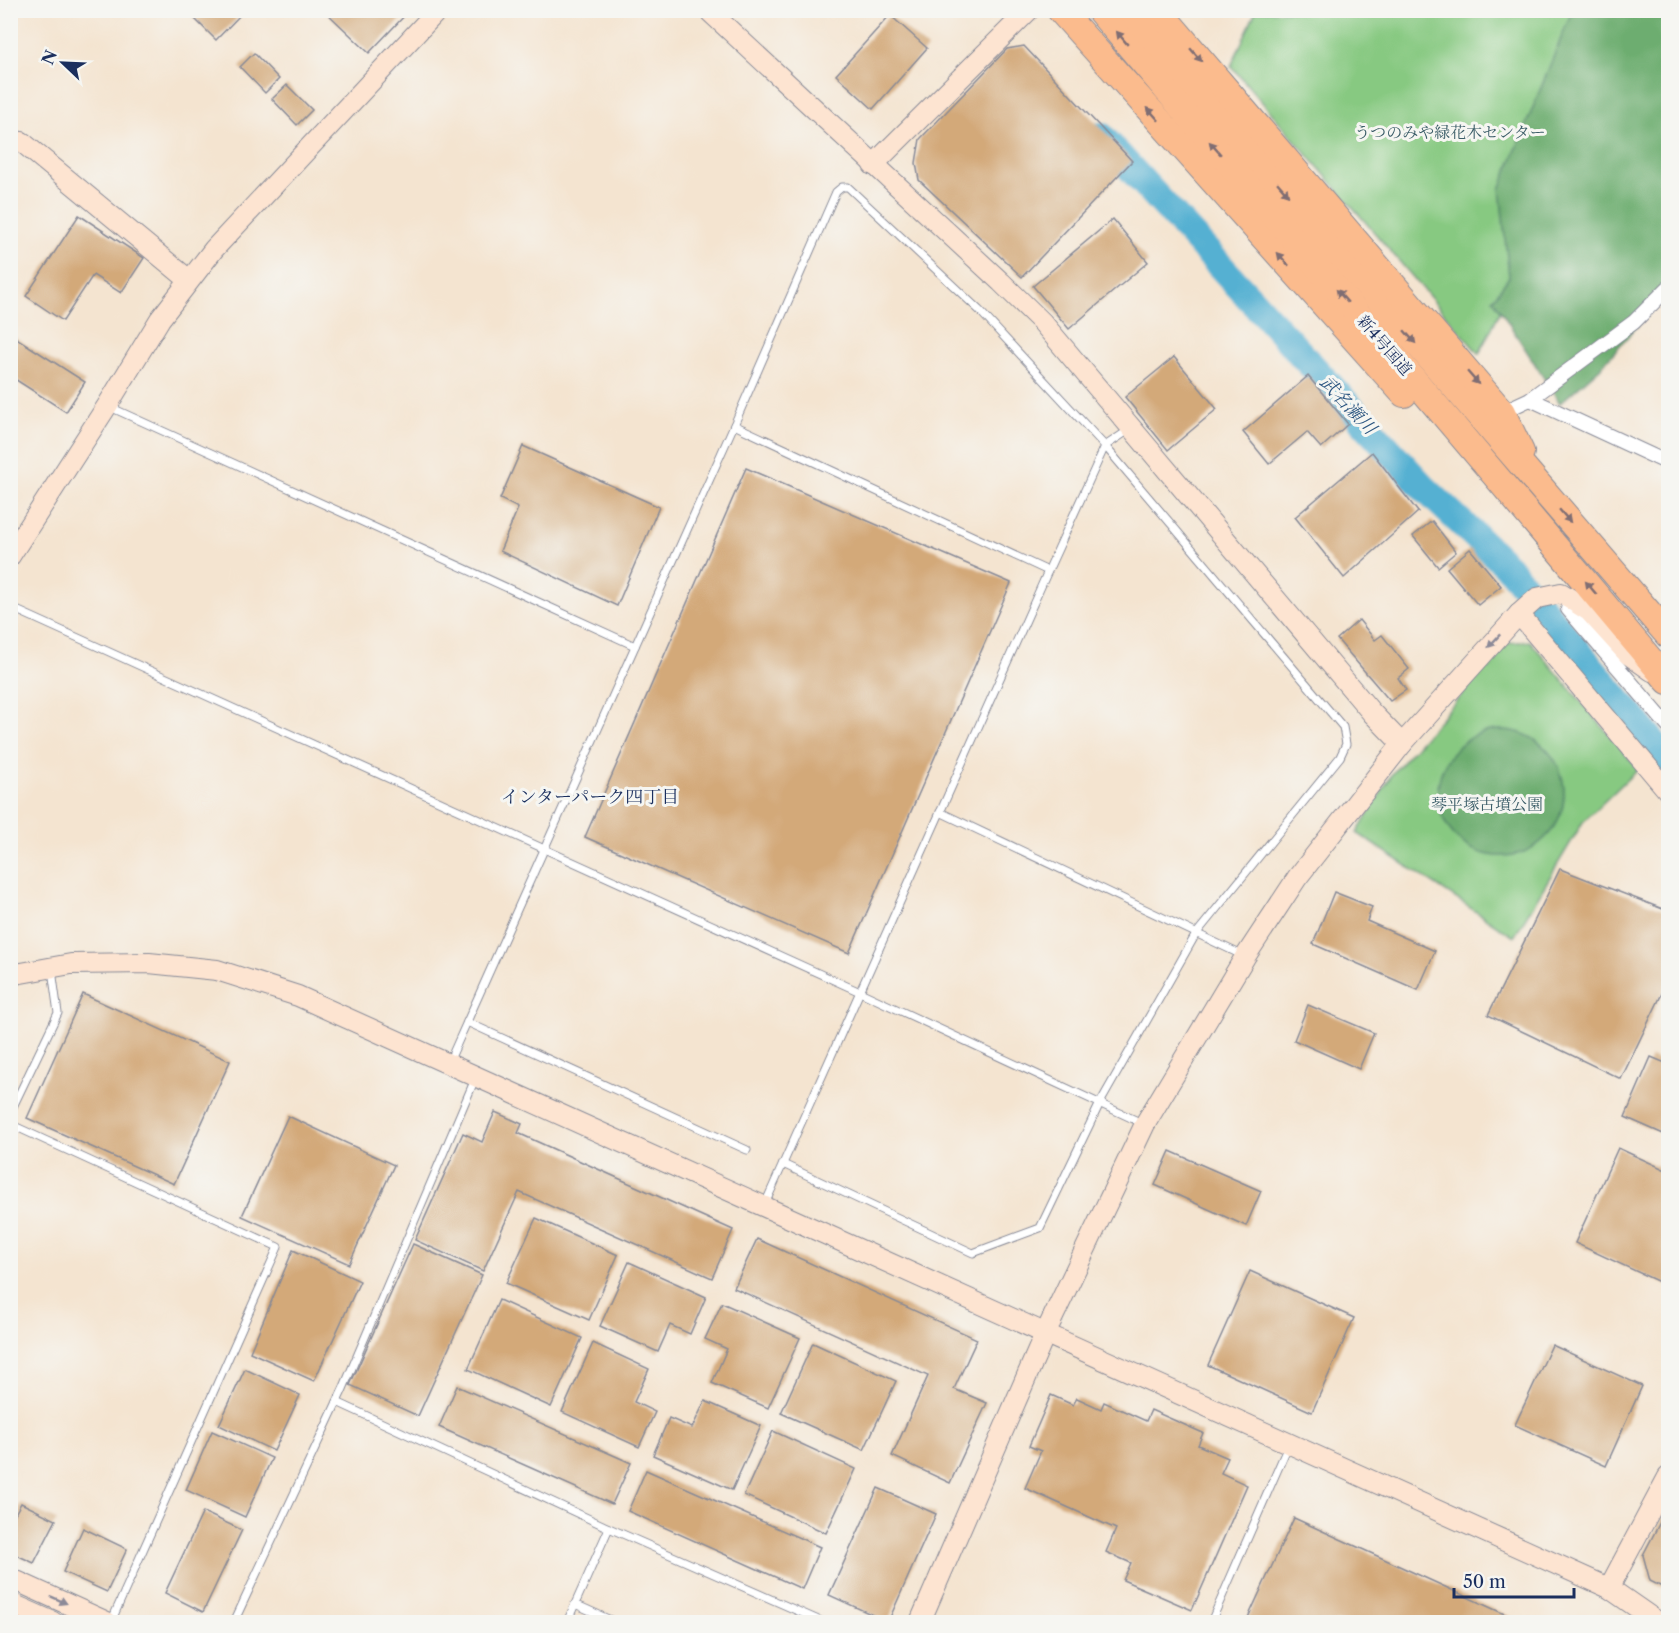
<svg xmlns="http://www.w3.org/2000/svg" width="1679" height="1633" viewBox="0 0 1679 1633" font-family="'Libre Caslon Text','Noto Serif JP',serif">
<rect width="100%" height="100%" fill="#f6f6f2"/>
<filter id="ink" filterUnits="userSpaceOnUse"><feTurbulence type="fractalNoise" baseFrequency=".0167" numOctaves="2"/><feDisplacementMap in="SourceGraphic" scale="12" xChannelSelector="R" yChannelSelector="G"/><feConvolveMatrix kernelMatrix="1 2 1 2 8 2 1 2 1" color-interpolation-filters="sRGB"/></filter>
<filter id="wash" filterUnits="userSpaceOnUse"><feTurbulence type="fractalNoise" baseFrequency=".008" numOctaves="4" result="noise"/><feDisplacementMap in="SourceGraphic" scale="24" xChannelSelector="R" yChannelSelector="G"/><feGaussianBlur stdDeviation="1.35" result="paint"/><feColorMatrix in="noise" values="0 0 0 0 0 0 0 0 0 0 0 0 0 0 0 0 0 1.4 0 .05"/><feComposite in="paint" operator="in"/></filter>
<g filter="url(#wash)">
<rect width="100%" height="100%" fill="#f4e4d0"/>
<g fill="#87c981" stroke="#517c70" stroke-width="1.5">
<polygon points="1256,11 1648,11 1479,354 1231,66"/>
<polygon points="1530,641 1638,769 1583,822 1514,937 1357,833 1392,774 1507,643"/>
</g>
<g fill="#6dad6f" stroke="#446e66" stroke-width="1.5">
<polygon points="1572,11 1668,11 1668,291 1601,367 1560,403 1493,299 1509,277 1500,189"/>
<circle cx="1501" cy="793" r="63"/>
</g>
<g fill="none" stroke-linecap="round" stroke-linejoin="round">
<polyline stroke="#55b0d2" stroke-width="28" points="1101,136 1423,487 1508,567 1668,760"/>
</g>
<g id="blocks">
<g fill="#d3a979">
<polygon points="186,10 245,10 216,40"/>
<polygon points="324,10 410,10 369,53"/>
<polygon points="890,15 927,48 873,109 836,75"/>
<polygon points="1024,46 1132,161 1022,277 919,180 916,163 920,139 1007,49"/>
<polygon points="254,53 279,79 265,93 240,67"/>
<polygon points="287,85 312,110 297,125 272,99"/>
<polygon points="79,215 144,258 121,293 93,275 63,321 26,296"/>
<polygon points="1113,219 1148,262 1069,329 1033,286"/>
<polygon points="10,334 85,382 66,412 10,376"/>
<polygon points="1174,357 1217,409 1168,450 1125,397"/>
<polygon points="1308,376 1348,424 1321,448 1307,432 1269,464 1243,432"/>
<polygon points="523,446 659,507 617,606 500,551 518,508 500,499"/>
<polygon points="1372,452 1418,512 1344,578 1295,517"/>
<polygon points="746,468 1011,583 849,953 585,837"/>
<polygon points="1432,521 1456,552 1438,567 1413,536"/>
<polygon points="1470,549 1501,586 1478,605 1447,568"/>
<polygon points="1359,620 1375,640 1382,635 1409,669 1398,678 1406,690 1390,701 1337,639"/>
<polygon points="1560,869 1668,911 1668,981 1621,1079 1488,1015"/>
<polygon points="1334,892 1372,907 1367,921 1435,951 1418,990 1313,944"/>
<polygon points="83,994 230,1061 174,1184 27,1118"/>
<polygon points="1308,1005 1374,1033 1359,1069 1294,1040"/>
<polygon points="1651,1057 1668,1064 1668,1136 1625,1117"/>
<polygon points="495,1112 522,1124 518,1133 733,1230 712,1278 519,1192 483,1271 415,1240 463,1133 482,1142"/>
<polygon points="288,1116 394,1165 349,1264 242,1216"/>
<polygon points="1618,1148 1668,1171 1668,1286 1575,1243"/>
<polygon points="1170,1151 1261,1191 1246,1226 1155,1185"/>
<polygon points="536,1218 618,1255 589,1320 506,1283"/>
<polygon points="757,1239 977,1339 954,1389 987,1403 950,1483 892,1456 928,1376 734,1288"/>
<polygon points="413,1244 482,1275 418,1416 350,1385"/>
<polygon points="293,1250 360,1281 314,1381 250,1352"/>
<polygon points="629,1262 706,1297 690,1334 670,1325 658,1352 600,1326"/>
<polygon points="1250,1271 1354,1318 1312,1412 1208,1365"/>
<polygon points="499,1300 582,1338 551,1407 468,1369"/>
<polygon points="722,1303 800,1338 768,1408 712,1383 727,1349 705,1339"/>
<polygon points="593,1343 649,1369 634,1402 655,1412 639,1447 562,1412"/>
<polygon points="813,1343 896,1381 864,1450 781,1413"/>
<polygon points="1552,1345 1642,1386 1606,1466 1515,1425"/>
<polygon points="245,1369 300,1395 274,1451 219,1425"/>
<polygon points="457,1386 631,1463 612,1504 439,1427"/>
<polygon points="1051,1395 1073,1405 1077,1398 1101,1409 1104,1402 1146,1421 1151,1410 1203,1433 1198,1445 1228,1458 1221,1473 1247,1485 1192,1610 1123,1580 1131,1563 1106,1552 1116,1529 1025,1488 1041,1451 1029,1446"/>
<polygon points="705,1401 761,1426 732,1490 653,1455 669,1418 692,1428"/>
<polygon points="212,1431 272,1458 245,1517 186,1490"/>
<polygon points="773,1431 856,1469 826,1533 744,1495"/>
<polygon points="646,1470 820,1547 802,1589 628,1511"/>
<polygon points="878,1488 936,1514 888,1622 829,1595"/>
<polygon points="21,1503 56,1520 34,1563 10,1552 10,1523"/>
<polygon points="1668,1507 1668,1590 1650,1581 1643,1555"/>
<polygon points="203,1512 242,1530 203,1612 165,1593"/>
<polygon points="1294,1518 1522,1622 1246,1622"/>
<polygon points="83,1528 127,1549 107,1592 63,1572"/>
</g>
</g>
</g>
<g filter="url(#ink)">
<use href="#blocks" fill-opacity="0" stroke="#888a97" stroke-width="1.5"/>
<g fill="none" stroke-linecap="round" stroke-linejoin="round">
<g stroke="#888a97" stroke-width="9">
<g id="lane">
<polyline points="110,407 635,646"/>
<polyline points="734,425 836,192 842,187 848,187 979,310 1105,446 1343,727 1346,744 1340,757 1196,934 1100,1103 1040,1228 973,1253 783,1164"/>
<polyline points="1048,571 1105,446 1129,430"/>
<polyline points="10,607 860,992 1144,1124"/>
<polyline points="940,812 1244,956"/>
<polyline points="467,1022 747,1150"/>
<polyline points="449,1062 734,425 1048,571 765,1204"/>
<polyline points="10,1113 58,1013 52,970"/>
<polyline points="10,1124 278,1247 111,1622"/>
<polyline points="337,1402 609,1528 823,1622"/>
<polyline points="575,1604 615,1622"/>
<polyline points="234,1622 343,1389 475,1079"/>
<polyline points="567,1622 609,1528"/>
<polyline points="1211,1622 1288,1446"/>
</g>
</g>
<g stroke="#888a97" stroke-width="16">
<g id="street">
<polyline points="1530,399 1668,463"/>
<polyline points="1502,412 1530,399 1634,322 1668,288"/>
<polyline points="1568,609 1668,726"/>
</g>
</g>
<g stroke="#888a97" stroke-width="22">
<g id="secondary">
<polyline points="708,10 1001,282 1042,322 1372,713 1402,744 1297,878 1245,957 1145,1124 1045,1334 920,1622"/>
<polyline points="10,141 22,142 189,280"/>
<polyline points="873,165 1029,10"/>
<polyline points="10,556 107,406 160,319 214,249 438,10"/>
<polyline points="1519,614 1668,791"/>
<polyline points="1402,744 1519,614 1537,598 1561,593 1589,611 1628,654 1652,671"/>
<polyline points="10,975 71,964 149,963 217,970 298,996 1609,1588 1658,1622"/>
<polyline points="10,1578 107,1622"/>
<polyline points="1609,1588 1668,1477"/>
<polyline points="10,1603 53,1622"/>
</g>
</g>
<g stroke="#888a97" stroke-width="28">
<g id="highway">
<polyline points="1060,10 1404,394"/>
<path d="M1099,10C1289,234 1481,456 1668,681"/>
<polyline points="1130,10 1668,635"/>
<polyline points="1158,10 1502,412 1521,452"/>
</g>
</g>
<use href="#lane" stroke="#fff" stroke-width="7"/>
<use href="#street" stroke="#fff" stroke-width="14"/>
<use href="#secondary" stroke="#fde4d1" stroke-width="20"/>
<use href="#highway" stroke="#fbbb8d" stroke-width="26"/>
</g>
<defs><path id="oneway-solid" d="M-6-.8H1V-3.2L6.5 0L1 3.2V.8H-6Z" transform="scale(1.5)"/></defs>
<g fill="#806e73">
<use href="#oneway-solid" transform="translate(1122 38) rotate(-130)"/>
<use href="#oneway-solid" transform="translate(1196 55) rotate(49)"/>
<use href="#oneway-solid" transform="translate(1153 114) rotate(-132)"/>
<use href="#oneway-solid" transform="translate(1215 148) rotate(-131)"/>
<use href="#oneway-solid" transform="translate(1283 189) rotate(49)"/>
<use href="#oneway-solid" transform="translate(1283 259) rotate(-132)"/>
<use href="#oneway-solid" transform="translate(1342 296) rotate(-131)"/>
<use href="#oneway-solid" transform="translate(1410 337) rotate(49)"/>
<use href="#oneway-solid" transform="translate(1473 378) rotate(49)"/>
<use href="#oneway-solid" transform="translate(1565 516) rotate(49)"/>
<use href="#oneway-solid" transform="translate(1591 588) rotate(-130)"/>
</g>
<g fill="#8c8a98">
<use href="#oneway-solid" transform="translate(1494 641) rotate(133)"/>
<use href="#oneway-solid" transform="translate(59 1600) rotate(24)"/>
</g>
</g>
<g text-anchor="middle" stroke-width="6" stroke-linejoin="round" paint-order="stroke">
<g font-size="16" fill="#3b5d68" stroke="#f6f6f2">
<text x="1450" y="138">うつのみや緑花木センター</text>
<text x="1487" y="810">琴平塚古墳公園</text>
</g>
<g font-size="16" fill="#1b2f5e" stroke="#f6f6f2">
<text transform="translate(1385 345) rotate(49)" y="6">新4号国道</text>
</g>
<g font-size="18" font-style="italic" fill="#2c5681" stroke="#f6f6f2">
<text transform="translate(1348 405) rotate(47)" y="6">武名瀬川</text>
</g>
<g font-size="18" fill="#1b2f5e" stroke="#f6f6f2">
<text x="590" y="803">インターパーク四丁目</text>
</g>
</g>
<rect width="1679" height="1633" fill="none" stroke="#f6f6f2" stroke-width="36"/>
<g transform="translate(63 63) rotate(293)" stroke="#f6f6f2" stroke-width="4.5" paint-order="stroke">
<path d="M0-4.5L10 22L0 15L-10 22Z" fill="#1b2f5e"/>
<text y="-9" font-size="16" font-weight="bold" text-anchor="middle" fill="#1b2f5e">N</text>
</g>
<path d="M1454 1588v9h120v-9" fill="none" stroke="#1b2f5e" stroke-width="3"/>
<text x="1463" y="1588" font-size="18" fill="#1b2f5e" stroke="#f6f6f2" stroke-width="4.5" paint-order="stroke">50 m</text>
</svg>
